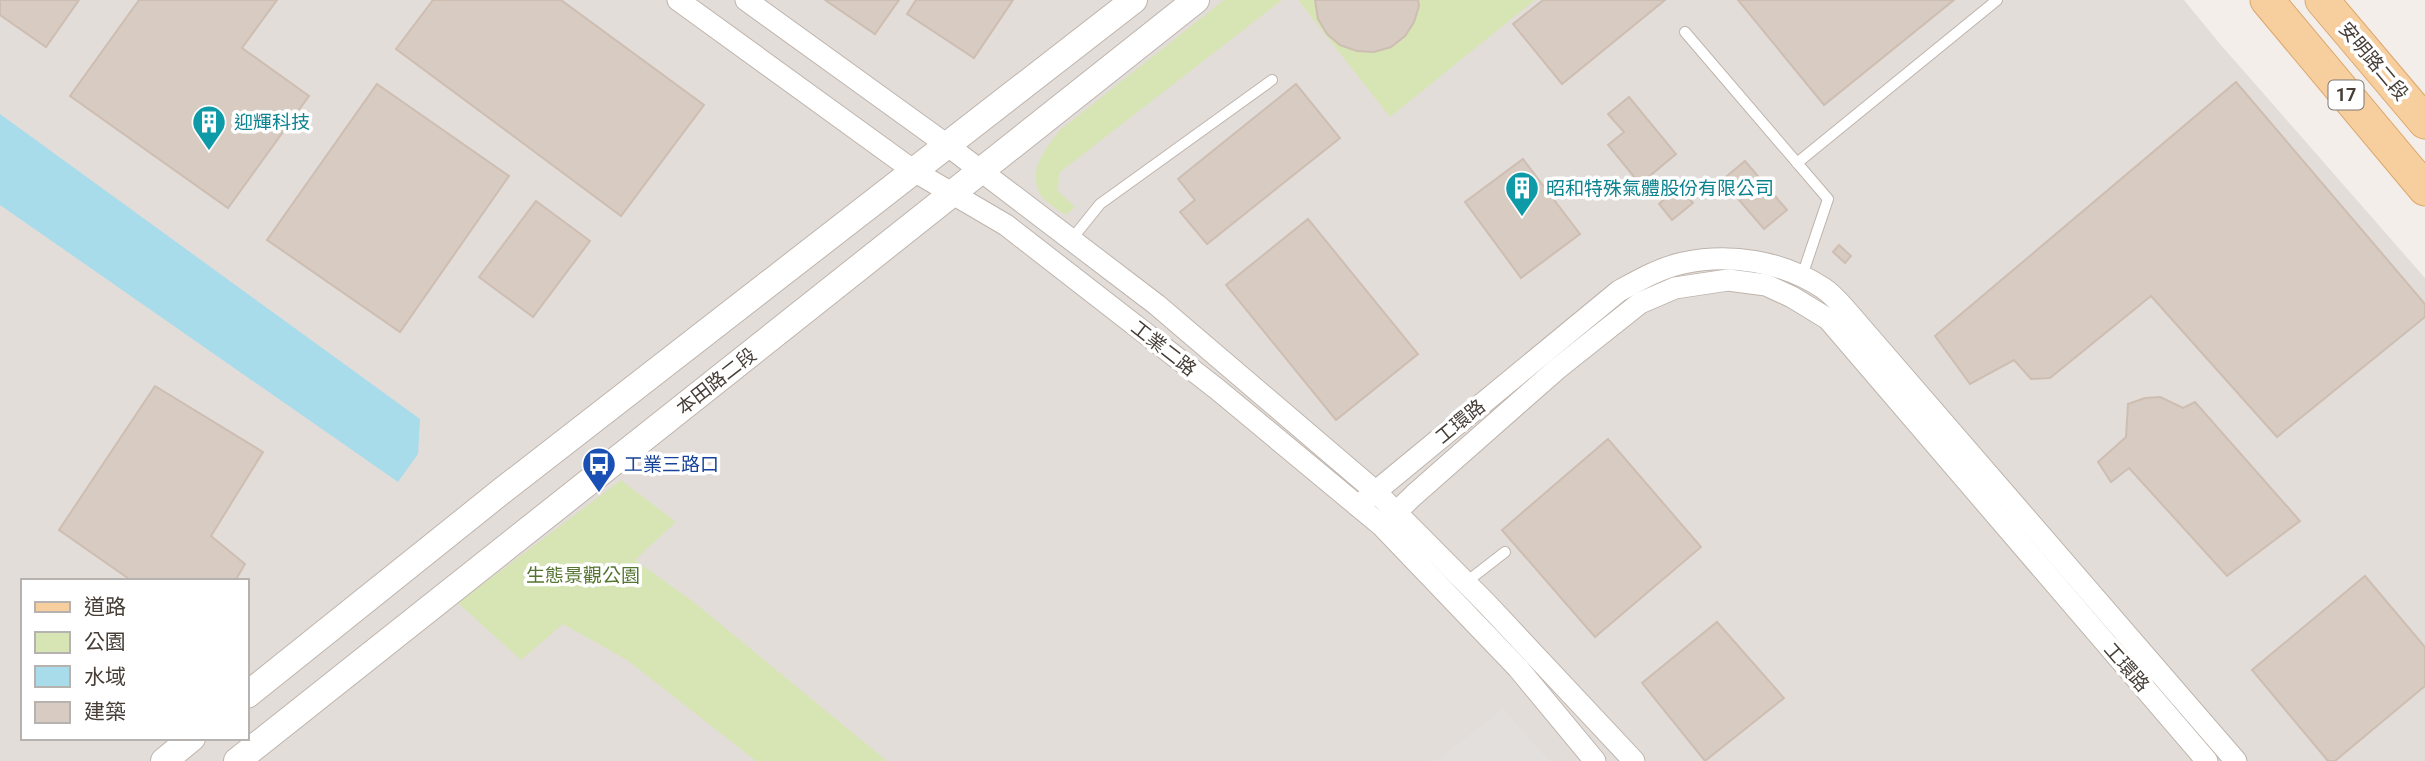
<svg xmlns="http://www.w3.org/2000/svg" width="2425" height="761" viewBox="0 0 2425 761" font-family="Roboto,'Noto Sans TC',sans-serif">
<rect width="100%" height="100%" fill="#f3eee9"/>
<path fill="#e3ddda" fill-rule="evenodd" d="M0,0H2184L2220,44L2425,278V761H0ZM23,581H247V738H23Z"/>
<g fill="#d7e4b4">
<path d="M1224,0H1282L1059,173L1058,191L1075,207L1066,215C1058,210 1045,202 1040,194C1027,171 1046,147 1060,130Z"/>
<polygon points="1298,0 1535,0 1390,117"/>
<polygon points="621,480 676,522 635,560 695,603 887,761 756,761 627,660 563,624 521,660 458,603"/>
</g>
<polygon fill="#e2dfdd" points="1503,709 1549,761 1436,761"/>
<polygon fill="#a9dceb" points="0,114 420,419 418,454 398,482 0,205"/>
<g fill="#d7cbc2" stroke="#cebeb2" stroke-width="2">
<polygon points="0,0 79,0 46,47 0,15"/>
<polygon points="139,0 277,0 242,48 309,96 228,208 70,96"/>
<polygon points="433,0 561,0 704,105 621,216 396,49"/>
<polygon points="825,0 899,0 875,34"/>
<polygon points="916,0 1013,0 974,58 907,14"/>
<polygon points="1315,0 1418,0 1419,6 1414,22 1405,36 1391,47 1374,52 1357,51 1340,45 1327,34 1318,19"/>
<polygon points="1543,0 1665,0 1562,84 1513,24"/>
<polygon points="1738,0 1954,0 1824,105"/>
<polygon points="2236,82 2425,304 2425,317 2277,437 2151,296 2050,378 2031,379 2014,360 1970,384 1935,336"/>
<polygon points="377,84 509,176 400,332 267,240"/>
<polygon points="1296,84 1340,138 1207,244 1180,212 1195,200 1178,179"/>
<polygon points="1629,97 1676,154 1640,184 1608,145 1624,132 1608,114"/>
<polygon points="1523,159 1580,234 1521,278 1465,202"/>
<polygon points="1745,161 1787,210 1764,229 1722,180"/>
<polygon points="1679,187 1693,203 1672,220 1659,204"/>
<polygon points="536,201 590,241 533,317 479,277"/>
<polygon points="1308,219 1418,354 1336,420 1226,285"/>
<polygon points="1839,245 1851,256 1845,263 1833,252"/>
<polygon points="155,386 263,452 211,536 245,564 235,581 132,581 59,530"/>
<polygon points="2160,397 2183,408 2195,402 2300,521 2227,576 2129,468 2111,482 2098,462 2126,437 2128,404 2145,398"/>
<polygon points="1608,439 1701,547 1595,637 1502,530"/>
<polygon points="2365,576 2425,647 2425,686 2335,761 2328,761 2252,670"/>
<polygon points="1717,622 1784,698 1705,761 1642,683"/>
</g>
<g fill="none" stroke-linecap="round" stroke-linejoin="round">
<g stroke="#beb4ac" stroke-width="12">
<g id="service">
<polyline points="1685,32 1828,199 1802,276"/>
<polyline points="1797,163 1997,0"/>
<polyline points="1071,240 1100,204 1272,80"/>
<polyline points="1465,583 1505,552"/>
</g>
</g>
<g stroke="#beb4ac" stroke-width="23">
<g id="minor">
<polyline points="678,0 914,171 1006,225 1217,389 1382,526 1518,668 1595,761"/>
<polyline points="746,0 947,145 1157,305 1375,491 1487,604 1634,761"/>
<path d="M1358,506L1619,291C1639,280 1660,268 1683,263C1730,253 1782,261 1823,288C1831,293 1839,302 1846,310L2236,761"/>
<polyline points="1386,522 1414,495 1557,369 1640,303 1675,288 1728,280 1766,285 1792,297 1828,319 2207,761"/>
</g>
</g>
<g stroke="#beb4ac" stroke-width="28">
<g id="tertiary">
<polyline points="247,695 503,490 1134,0"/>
<polyline points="164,761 192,738"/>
<polyline points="237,761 1196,0"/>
</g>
</g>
<g stroke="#dba86e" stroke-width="35">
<g id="primary">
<polyline points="2267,0 2425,189"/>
<polyline points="2322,0 2425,122"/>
</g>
</g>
<use href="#service" stroke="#fff" stroke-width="10"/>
<use href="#minor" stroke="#fff" stroke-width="21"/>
<use href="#tertiary" stroke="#fff" stroke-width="26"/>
<use href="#primary" stroke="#f7ce9e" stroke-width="33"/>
</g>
<defs>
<g id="building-pin" transform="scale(1.75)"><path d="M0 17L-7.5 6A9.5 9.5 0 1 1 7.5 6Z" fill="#0f9aa8" stroke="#fff"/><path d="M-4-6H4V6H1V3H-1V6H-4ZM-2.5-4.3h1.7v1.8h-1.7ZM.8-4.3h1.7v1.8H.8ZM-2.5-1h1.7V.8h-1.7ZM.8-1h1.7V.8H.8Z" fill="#fff"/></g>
<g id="bus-pin" transform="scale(1.75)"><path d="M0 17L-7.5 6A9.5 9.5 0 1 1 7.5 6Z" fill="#1a4fb4" stroke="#fff"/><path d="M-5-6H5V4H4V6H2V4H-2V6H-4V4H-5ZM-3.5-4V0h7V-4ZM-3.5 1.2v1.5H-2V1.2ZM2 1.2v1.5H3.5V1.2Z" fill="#fff"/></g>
</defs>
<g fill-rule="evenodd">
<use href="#building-pin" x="209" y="122"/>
<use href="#building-pin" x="1522" y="188"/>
<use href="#bus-pin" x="599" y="464"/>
</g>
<g text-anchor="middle" stroke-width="7" stroke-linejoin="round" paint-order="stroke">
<rect fill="#fff" stroke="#7e7873" stroke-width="2" x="2328.5" y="80.5" width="35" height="29" rx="5"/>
<g font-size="18" font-weight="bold" fill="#463e37">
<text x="2346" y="101">17</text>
</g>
<g font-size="19" fill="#463e37" stroke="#fff">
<text transform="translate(2374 61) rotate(50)" y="7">安明路二段</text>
<text transform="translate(1164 348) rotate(38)" y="7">工業二路</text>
<text transform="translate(716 381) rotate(-38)" y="7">本田路二段</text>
<text transform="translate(1460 421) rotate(-39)" y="7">工環路</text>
<text transform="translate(2127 667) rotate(49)" y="7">工環路</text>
</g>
<g font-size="19" fill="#0d838f" stroke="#fff" text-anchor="start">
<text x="234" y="129">迎輝科技</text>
<text x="1546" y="195">昭和特殊氣體股份有限公司</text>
</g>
<g font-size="19" fill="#164399" stroke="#fff" text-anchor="start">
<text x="624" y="471">工業三路口</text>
</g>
<g font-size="19" fill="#55742f" stroke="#fff">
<text x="583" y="582">生態景觀公園</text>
</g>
</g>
<rect x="21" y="579" width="228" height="161" fill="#ffffff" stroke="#b5b2af" stroke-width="2"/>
<rect x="35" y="602" width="35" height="10" fill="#f7ce9e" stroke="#b5b2af" stroke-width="2"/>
<text x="84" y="614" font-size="21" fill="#463e37">道路</text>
<rect x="35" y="632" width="35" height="21" fill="#d7e4b4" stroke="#b5b2af" stroke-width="2"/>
<text x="84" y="649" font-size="21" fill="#463e37">公園</text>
<rect x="35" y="666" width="35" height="21" fill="#a9dceb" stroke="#b5b2af" stroke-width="2"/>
<text x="84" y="684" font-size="21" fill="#463e37">水域</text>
<rect x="35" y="702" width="35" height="21" fill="#d7cbc2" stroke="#b5b2af" stroke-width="2"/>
<text x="84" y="719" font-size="21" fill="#463e37">建築</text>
</svg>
